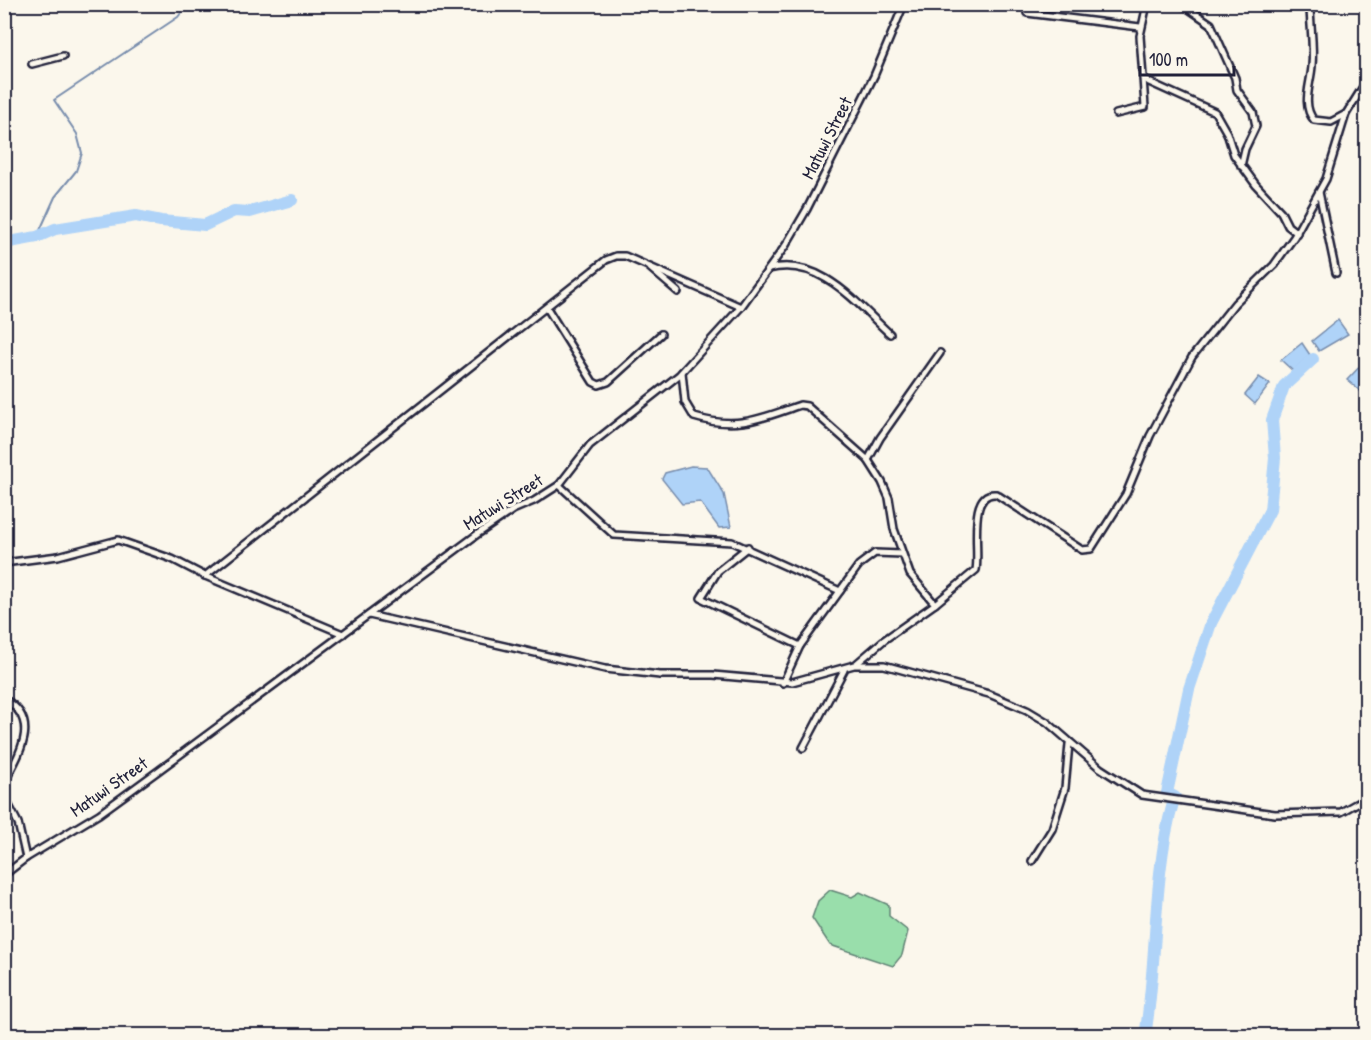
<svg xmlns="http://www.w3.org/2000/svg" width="1371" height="1040" viewBox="0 0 1371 1040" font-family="'Patrick Hand',sans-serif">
<rect width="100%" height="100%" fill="#fbf7ec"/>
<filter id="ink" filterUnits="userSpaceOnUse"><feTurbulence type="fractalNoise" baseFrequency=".0167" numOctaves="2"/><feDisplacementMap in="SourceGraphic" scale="12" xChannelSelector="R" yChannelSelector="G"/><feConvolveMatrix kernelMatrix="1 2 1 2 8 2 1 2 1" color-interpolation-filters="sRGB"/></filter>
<g filter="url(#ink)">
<polygon fill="#99deab" stroke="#5e8073" stroke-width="1.5" points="830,890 852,897 860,892 889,905 889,916 908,931 902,955 893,966 830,945 812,918 818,901"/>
<g fill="#afd3f8" stroke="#778cac" stroke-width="1.5">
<polygon points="1338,320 1348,334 1319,351 1312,341"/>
<polygon points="1302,343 1310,355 1293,371 1281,360"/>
<polygon points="1365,361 1366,363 1366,396 1347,380"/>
<polygon points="1259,377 1270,384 1255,404 1245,395"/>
<polygon points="691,466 707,467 724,494 731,527 719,528 700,502 682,504 662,479 665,473"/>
</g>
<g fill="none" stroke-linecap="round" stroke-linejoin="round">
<polyline stroke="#778cac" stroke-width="2" points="37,237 55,197 76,171 82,153 77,134 54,100 178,17 188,4"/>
<g stroke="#afd3f8" stroke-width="12">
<polyline points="4,243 37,237 55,229 136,216 161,221 205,225 234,211 250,212 292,200"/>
<polyline points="1175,797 1167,793 1189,689 1211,623 1270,510 1275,458 1272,420 1284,386 1313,359"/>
<path d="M1145,1036C1158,959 1152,878 1173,803"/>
</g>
<g stroke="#22223b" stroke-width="10">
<g id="street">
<polyline points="1147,4 1140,36 1143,77 1149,82 1215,112 1227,133 1234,155 1256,185 1281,212 1288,226 1297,233"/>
<polyline points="1178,4 1192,9 1197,4"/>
<path d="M1310,4C1310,25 1314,46 1312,66C1311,83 1301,105 1314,120L1331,122L1346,114"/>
<polyline points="1189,9 1211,24 1235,78 1237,90 1253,112 1256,126 1245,149 1241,166"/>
<polyline points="1027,13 1140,27"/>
<polyline points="32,64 63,56"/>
<polyline points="1116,114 1145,107 1143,78"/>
<polyline points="1319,192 1336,273"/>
<polyline points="650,268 678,292"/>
<path d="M769,269C820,256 856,303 890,334"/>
<polyline points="547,308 593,382 599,385 608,382 661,334"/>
<path d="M682,372L685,402L694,417C737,430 760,419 800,405L807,406L868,460L882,482L889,498L894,529L910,574L935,604L884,640L856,664"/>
<polyline points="868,460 880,438 940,353"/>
<polyline points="559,485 614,535 732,542 840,591"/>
<polyline points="748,547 718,571 701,598 800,646"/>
<polyline points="4,563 58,556 118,540 172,559 205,576 343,634"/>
<polyline points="205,576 606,260 616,256 625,256 741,307"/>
<path d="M935,604L976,570C980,551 967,491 996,494L1082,550L1091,549L1126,494L1150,436L1192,357L1235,303L1274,265L1294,237L1326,179L1346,114L1366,82"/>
<polyline points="369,615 605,669 660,675 713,675 792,682 854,665 884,665 989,694 1027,710 1047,722 1100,768 1142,795 1275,814 1341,812 1366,798"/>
<polyline points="783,683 800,646 859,565 875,553 902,554"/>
<path d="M4,699C42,720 19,754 4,783"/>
<polyline points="803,748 844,670"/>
<polyline points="4,796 18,823 26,858"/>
<polyline points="1032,861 1052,829 1065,788 1069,744"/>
<polyline points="4,875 26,858 99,814 158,771 479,533 513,510 534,501 559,485 590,445 679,375 741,307 786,245 807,209 874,76 904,4"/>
</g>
</g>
<use href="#street" stroke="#fbf7ec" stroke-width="5"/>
</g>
</g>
<g text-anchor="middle" stroke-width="6" stroke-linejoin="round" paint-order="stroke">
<g font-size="18" fill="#22223b" stroke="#fbf7ec">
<text transform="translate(827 138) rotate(-63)" y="6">Matuwi Street</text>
<text transform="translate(503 502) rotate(-32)" y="6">Matuwi Street</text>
<text transform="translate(109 787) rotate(-35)" y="6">Matuwi Street</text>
</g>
</g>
<rect width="1371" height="1040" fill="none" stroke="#fbf7ec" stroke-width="24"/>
<rect x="12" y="12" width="1347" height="1016" fill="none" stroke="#22223b" stroke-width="2" filter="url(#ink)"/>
<path d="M1140 66v9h94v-9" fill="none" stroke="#22223b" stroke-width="3"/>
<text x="1149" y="66" font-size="18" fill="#22223b" stroke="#fbf7ec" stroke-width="4.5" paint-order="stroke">100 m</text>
</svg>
